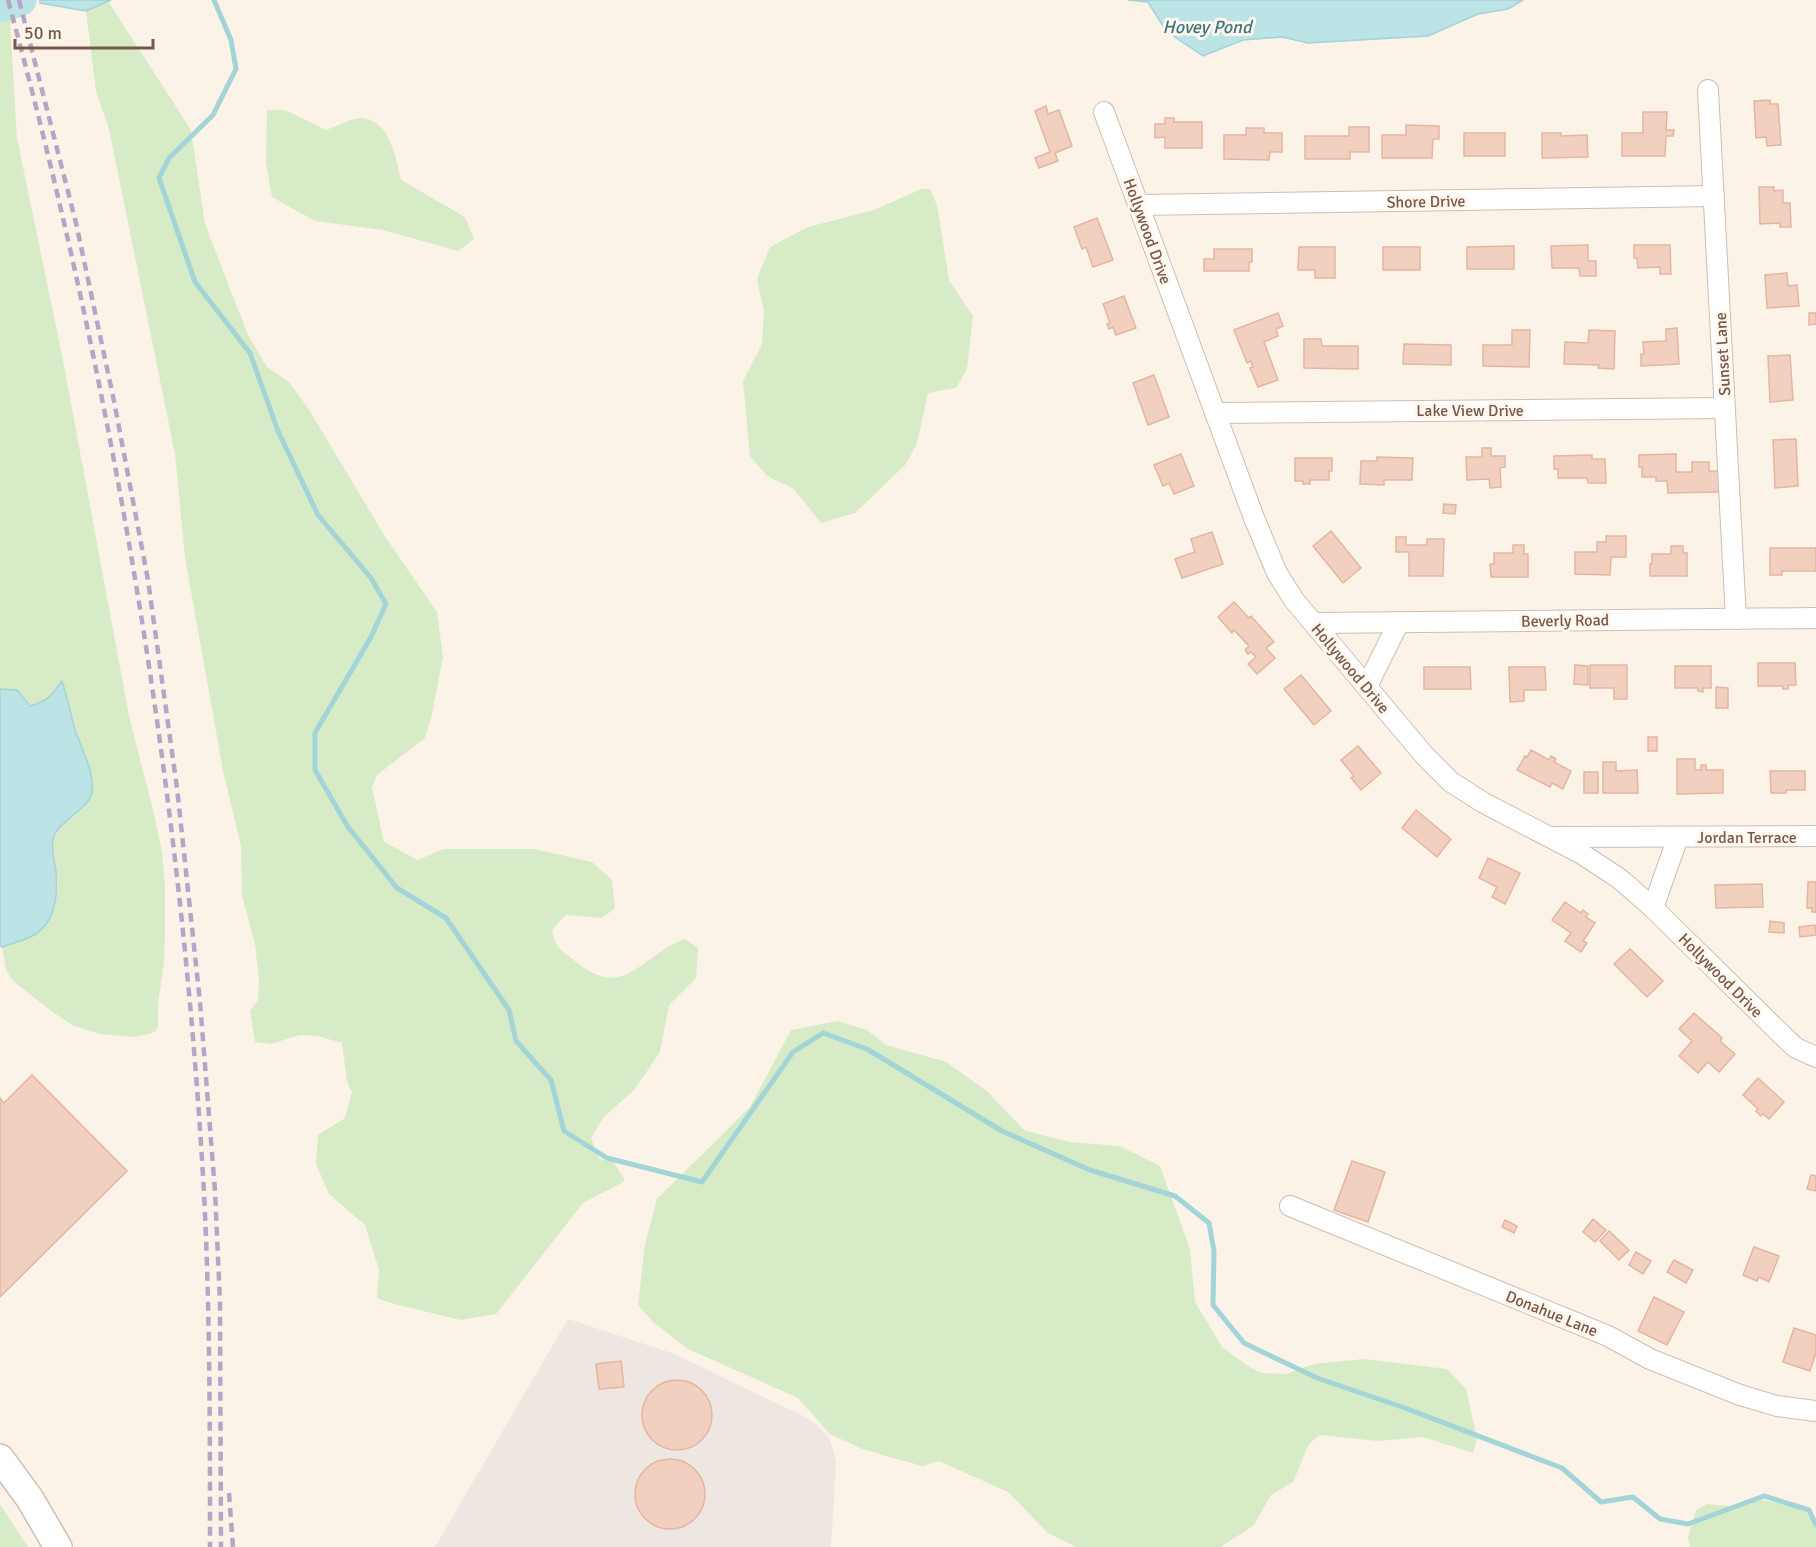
<svg xmlns="http://www.w3.org/2000/svg" width="1816" height="1547" viewBox="0 0 1816 1547" font-family="Signika,sans-serif">
<rect width="100%" height="100%" fill="#fcf3e8"/>
<polygon fill="#ede6e1" points="568,1319 672,1353 803,1416 817,1425 829,1438 833,1449 836,1462 831,1547 435,1547"/>
<g fill="#d7ebc6">
<path d="M108,1L191,130L205,224L248,335L267,367L289,382L308,408L384,535L437,612L443,657L432,714L425,738L377,775L372,788L384,842L418,860L444,849H534L592,862L612,880L615,908L602,918L566,915L552,930C556,949 560,949 575,961C625,1003 641,954 685,939L698,948L696,978L669,1005L660,1052L634,1090L604,1117L591,1138L599,1159L613,1161L625,1181L583,1203L496,1314L461,1320L394,1304L377,1298L379,1270L365,1225L329,1194L316,1164L318,1135L345,1118L352,1092L347,1081L342,1043L318,1036L300,1035L271,1044L255,1042L250,1011L258,1000L259,980L255,944L242,896L241,846L223,771L185,557L175,454L109,129L96,91L86,11Z"/>
<path d="M0,6L13,22L10,24L17,138L63,360L129,716L154,814L162,851L165,886V931L164,963L158,1004V1026L156,1031L150,1034L132,1037L100,1034L74,1026L54,1013L12,980L6,969L2,947L33,936L58,888L53,840L62,825L84,807L91,796L90,771L76,732L62,682C52,694 46,703 30,706L17,690L0,689Z"/>
<path d="M267,110H285L326,130C335,127 352,118 361,118C390,119 396,159 401,180L465,217L474,239L458,251L383,230L315,221L272,197L266,163Z"/>
<polygon points="921,189 930,189 937,205 949,280 973,316 967,369 956,388 928,393 917,443 906,464 855,513 821,523 794,489 767,476 750,456 743,381 762,344 764,312 757,279 770,247 808,227 874,210"/>
<polygon points="838,1021 867,1030 886,1045 946,1062 987,1091 1024,1130 1069,1142 1119,1146 1160,1166 1190,1249 1195,1302 1222,1347 1248,1366 1261,1373 1286,1374 1314,1364 1364,1359 1447,1369 1466,1389 1477,1439 1473,1453 1423,1437 1378,1441 1320,1435 1309,1444 1293,1482 1271,1495 1254,1525 1221,1547 1076,1547 1048,1533 1008,1492 939,1461 923,1466 896,1459 860,1448 830,1434 798,1398 688,1349 653,1322 638,1305 645,1244 657,1199 750,1107 791,1030"/>
<path d="M1761,1500C1781,1503 1799,1507 1816,1518V1547H1690L1688,1537L1696,1510L1707,1504L1730,1506Z"/>
<polygon points="0,1504 28,1547 0,1547"/>
</g>
<g fill="#bce3e6" stroke="#a2d4d8" stroke-width="1.5">
<polygon points="40,0 111,0 86,11 40,3"/>
<polygon points="1128,0 1523,0 1508,9 1478,14 1428,36 1308,43 1282,37 1243,40 1203,56 1166,31 1148,2"/>
<path d="M62,681C67,697 71,714 75,730C81,748 100,782 89,800C80,813 56,824 53,840C51,847 55,864 56,872C58,895 55,925 32,936C23,941 12,943 2,947L0,946V689L17,690L30,706C47,702 53,694 62,681Z"/>
</g>
<g fill="none" stroke-linecap="round" stroke-linejoin="round">
<polyline stroke="#a2d4d8" stroke-width="5" points="214,0 231,40 236,69 213,115 169,158 159,178 195,282 250,353 278,431 318,515 371,578 386,604 371,637 315,733 315,770 348,827 397,888 446,918 509,1010 516,1041 551,1080 564,1131 607,1158 702,1182 793,1052 823,1033 867,1049 1002,1131 1090,1170 1175,1196 1209,1223 1214,1251 1213,1305 1244,1343 1317,1378 1405,1408 1562,1468 1601,1502 1633,1497 1660,1519 1688,1524 1764,1496 1809,1510 1816,1525"/>
<polyline stroke="#bce3e6" stroke-width="33" points="0,6 20,0"/>
</g>
<g fill="#f2d0bf" stroke="#e5b5a0" stroke-width="1.5">
<polygon points="1770,100 1770,104 1778,104 1781,145 1767,146 1766,137 1756,138 1754,101"/>
<polygon points="1046,106 1048,114 1059,110 1072,146 1055,153 1058,161 1039,168 1035,158 1050,152 1035,111"/>
<polygon points="1643,112 1667,112 1666,130 1674,130 1673,136 1666,136 1665,156 1622,156 1622,133 1643,133"/>
<polygon points="1165,118 1174,118 1174,122 1202,122 1202,148 1165,148 1165,137 1155,138 1155,124 1165,124"/>
<polygon points="1406,125 1439,126 1439,139 1433,139 1432,158 1382,158 1382,135 1406,135"/>
<polygon points="1349,127 1369,127 1369,152 1350,152 1350,159 1305,159 1305,136 1349,136"/>
<polygon points="1246,128 1264,128 1264,133 1282,133 1282,152 1270,152 1269,160 1224,159 1224,135 1246,135"/>
<rect x="1464" y="133" width="41" height="23"/>
<polygon points="1542,133 1561,133 1561,136 1587,135 1588,157 1542,158"/>
<polygon points="1759,187 1774,187 1774,191 1783,190 1783,203 1790,203 1791,227 1780,227 1780,223 1760,224"/>
<polygon points="1097,218 1113,260 1093,267 1086,247 1082,249 1074,227"/>
<polygon points="1588,245 1588,261 1596,261 1596,276 1580,276 1579,268 1552,268 1551,246"/>
<polygon points="1634,245 1670,245 1671,274 1660,274 1660,267 1638,268 1637,258 1634,258"/>
<polygon points="1514,246 1514,269 1467,269 1467,247"/>
<polygon points="1299,247 1335,247 1335,278 1315,278 1315,270 1298,270"/>
<rect x="1383" y="247" width="37" height="23"/>
<polygon points="1214,249 1252,249 1252,262 1249,262 1249,271 1204,271 1204,259 1214,259"/>
<polygon points="1787,273 1788,286 1797,285 1799,306 1767,308 1765,275"/>
<polygon points="1124,296 1136,328 1116,335 1113,327 1109,329 1107,324 1110,323 1103,304"/>
<polygon points="1278,313 1283,326 1276,329 1278,336 1264,342 1278,380 1258,387 1250,368 1253,367 1251,361 1247,363 1234,330"/>
<polygon points="1809,313 1816,313 1816,324 1809,325"/>
<polygon points="1677,328 1679,364 1641,366 1641,354 1644,354 1643,342 1666,341 1666,329"/>
<polygon points="1512,330 1530,330 1529,367 1483,366 1483,345 1512,345"/>
<polygon points="1589,330 1615,331 1614,369 1598,368 1599,365 1564,364 1565,342 1588,343"/>
<polygon points="1304,339 1321,339 1322,346 1358,346 1358,369 1304,368"/>
<polygon points="1404,344 1451,345 1451,365 1403,364"/>
<polygon points="1790,355 1793,400 1770,402 1768,356"/>
<polygon points="1154,375 1169,417 1148,425 1133,383"/>
<polygon points="1796,439 1798,486 1775,488 1773,440"/>
<polygon points="1482,448 1491,448 1491,456 1505,456 1505,467 1500,468 1501,487 1490,488 1489,479 1467,480 1466,457 1482,457"/>
<polygon points="1181,454 1194,486 1174,494 1169,483 1163,486 1154,465"/>
<polygon points="1676,454 1676,472 1692,472 1692,462 1709,462 1709,471 1719,471 1719,492 1668,493 1667,481 1656,481 1656,477 1642,477 1642,467 1639,467 1639,455"/>
<polygon points="1592,455 1592,459 1605,459 1606,483 1588,483 1587,478 1558,478 1558,469 1554,469 1554,456"/>
<polygon points="1377,457 1413,458 1412,480 1384,480 1384,485 1360,484 1361,461 1377,461"/>
<polygon points="1295,458 1332,458 1332,471 1329,471 1329,480 1310,480 1310,484 1303,484 1303,481 1295,481"/>
<polygon points="1444,504 1456,505 1455,514 1443,513"/>
<polygon points="1331,531 1361,568 1343,583 1313,546"/>
<polygon points="1212,532 1223,564 1182,578 1175,559 1195,552 1191,539"/>
<polygon points="1606,536 1626,536 1626,557 1611,557 1610,575 1575,574 1575,552 1597,552 1597,542 1606,542"/>
<polygon points="1396,537 1406,537 1406,545 1427,545 1427,539 1444,539 1443,576 1409,576 1409,552 1396,552"/>
<polygon points="1513,545 1524,545 1524,554 1528,554 1528,577 1491,577 1490,564 1494,564 1494,553 1513,553"/>
<polygon points="1671,546 1683,546 1683,553 1687,553 1687,576 1650,576 1650,564 1652,564 1652,554 1671,554"/>
<polygon points="1770,548 1816,548 1816,571 1782,571 1782,575 1770,575"/>
<polygon points="1234,602 1249,618 1251,616 1274,642 1266,648 1275,658 1257,674 1248,664 1256,657 1251,652 1248,654 1245,650 1249,646 1234,630 1232,633 1218,617"/>
<polygon points="1758,663 1795,663 1796,685 1788,685 1788,689 1783,689 1783,686 1758,686"/>
<polygon points="1575,665 1588,666 1588,685 1574,684"/>
<polygon points="1590,665 1627,665 1627,699 1614,699 1614,688 1590,688"/>
<polygon points="1675,666 1711,666 1711,688 1703,688 1703,692 1698,691 1698,688 1675,688"/>
<polygon points="1424,667 1470,667 1471,689 1424,689"/>
<polygon points="1509,667 1545,667 1546,690 1524,690 1524,701 1510,702"/>
<polygon points="1301,675 1331,711 1314,725 1284,689"/>
<polygon points="1716,687 1728,688 1728,708 1716,708"/>
<rect x="1648" y="737" width="9" height="14"/>
<polygon points="1358,746 1381,773 1361,790 1351,778 1354,776 1341,760"/>
<polygon points="1531,750 1549,760 1551,756 1556,759 1554,762 1571,771 1563,789 1552,783 1550,787 1517,770 1525,756 1527,757"/>
<polygon points="1677,759 1695,759 1695,770 1701,770 1701,765 1706,765 1706,770 1723,770 1723,793 1677,794"/>
<polygon points="1603,762 1616,762 1616,771 1637,770 1638,793 1603,793"/>
<polygon points="1770,771 1805,771 1805,790 1786,790 1786,793 1771,793"/>
<rect x="1584" y="772" width="14" height="21"/>
<polygon points="1416,810 1451,839 1437,857 1402,828"/>
<polygon points="1488,858 1520,873 1505,904 1492,897 1497,887 1479,878"/>
<polygon points="1808,882 1816,882 1816,912 1812,912 1812,908 1807,908"/>
<polygon points="1762,884 1763,907 1716,908 1715,885"/>
<polygon points="1565,902 1581,913 1583,910 1588,914 1586,917 1595,923 1583,941 1587,943 1581,952 1565,941 1571,933 1552,920"/>
<polygon points="1770,921 1784,923 1784,933 1769,932"/>
<polygon points="1815,925 1816,935 1800,937 1799,927"/>
<polygon points="1630,949 1663,981 1647,997 1614,964"/>
<polygon points="1694,1013 1722,1038 1720,1041 1735,1054 1719,1072 1708,1062 1698,1073 1679,1056 1692,1041 1679,1029"/>
<polygon points="32,1075 127,1171 0,1297 0,1098 4,1103"/>
<polygon points="1758,1078 1784,1102 1769,1119 1763,1114 1761,1116 1756,1111 1758,1109 1743,1095"/>
<polygon points="1352,1161 1385,1172 1368,1222 1334,1210"/>
<polygon points="1811,1175 1816,1176 1816,1191 1807,1189"/>
<polygon points="1593,1219 1606,1230 1595,1242 1583,1232"/>
<polygon points="1505,1220 1517,1226 1514,1233 1502,1227"/>
<polygon points="1609,1231 1629,1250 1619,1260 1600,1241"/>
<polygon points="1754,1247 1779,1256 1769,1282 1759,1277 1757,1281 1743,1275"/>
<polygon points="1636,1252 1651,1261 1643,1274 1629,1265"/>
<polygon points="1674,1260 1693,1270 1686,1283 1667,1272"/>
<polygon points="1654,1297 1684,1312 1667,1345 1638,1331"/>
<polygon points="1794,1328 1816,1335 1816,1353 1810,1371 1783,1362"/>
<polygon points="621,1361 624,1387 599,1389 596,1364"/>
<circle cx="677" cy="1415" r="35"/>
<circle cx="670" cy="1494" r="35"/>
</g>
<g fill="none" stroke-linecap="round" stroke-linejoin="round">
<g stroke="#d1bcb0" stroke-width="22">
<g id="street">
<polyline points="1708,90 1736,619"/>
<polyline points="1104,112 1254,518 1277,573 1294,600 1424,755 1451,782 1484,803 1582,854 1620,879 1653,908 1783,1036 1796,1048 1816,1057"/>
<polyline points="1138,205 1714,196"/>
<polyline points="1215,413 1725,408"/>
<polyline points="1314,623 1816,618"/>
<polyline points="1367,686 1399,622"/>
<polyline points="1555,837 1816,836"/>
<polyline points="1653,908 1678,837"/>
<polyline points="1290,1206 1608,1336 1650,1359 1740,1395 1777,1406 1816,1411"/>
</g>
</g>
<g stroke="#d4bcad" stroke-width="30">
<polyline id="secondary" points="0,1458 30,1499 58,1547"/>
</g>
<use href="#street" stroke="#fff" stroke-width="20"/>
<use href="#secondary" stroke="#fff" stroke-width="27"/>
<g stroke="#b5a5c7" stroke-width="4.5" stroke-dasharray="9 6" stroke-linecap="butt">
<path d="M8,0C114,390 181,789 204,1193C210,1311 210,1429 210,1547"/>
<polyline points="19,0 76,223 114,401 148,580 177,788 200,1002 215,1191 220,1302 221,1547"/>
<polyline points="229,1493 233,1547"/>
</g>
</g>
<g text-anchor="middle" stroke-width="6" stroke-linejoin="round" paint-order="stroke">
<g font-size="16" fill="#77584b" stroke="#fff7ee">
<text transform="translate(1426 201) rotate(-1)" y="6">Shore Drive</text>
<text transform="translate(1148 231) rotate(70)" y="6">Hollywood Drive</text>
<text transform="translate(1722 354) rotate(-93)" y="6">Sunset Lane</text>
<text x="1470" y="416">Lake View Drive</text>
<text transform="translate(1565 620) rotate(-1)" y="6">Beverly Road</text>
<text transform="translate(1351 668) rotate(50)" y="6">Hollywood Drive</text>
<text x="1747" y="843">Jordan Terrace</text>
<text transform="translate(1721 975) rotate(45)" y="6">Hollywood Drive</text>
<text transform="translate(1552 1313) rotate(22)" y="6">Donahue Lane</text>
</g>
<g font-size="18" font-style="italic" fill="#3f767c" stroke="#fff7ee">
<text x="1207" y="33">Hovey Pond</text>
</g>
</g>
<path d="M15 39v9h138v-9" fill="none" stroke="#77584b" stroke-width="3"/>
<text x="24" y="39" font-size="18" fill="#77584b" stroke="#fff7ee" stroke-width="4.5" paint-order="stroke">50 m</text>
</svg>
